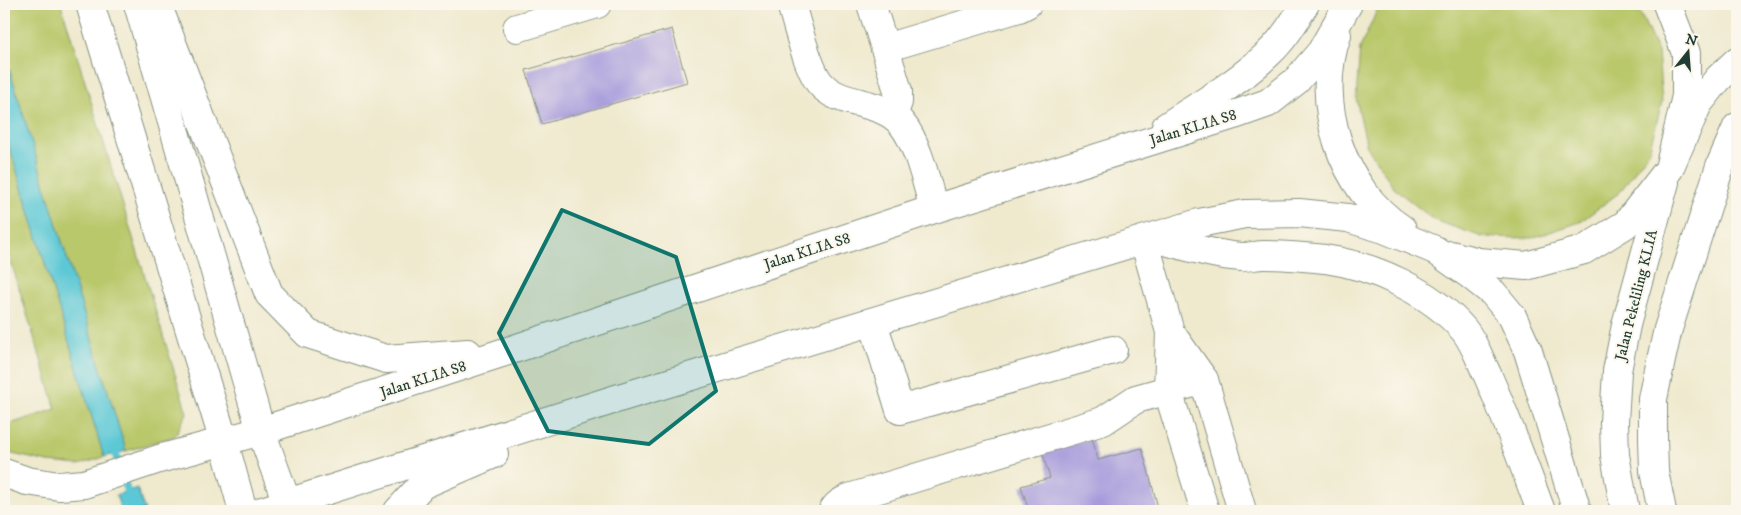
<svg xmlns="http://www.w3.org/2000/svg" width="1741" height="515" viewBox="0 0 1741 515" font-family="'IM FELL DW Pica',serif">
<rect width="100%" height="100%" fill="#fbf7ec"/>
<filter id="ink" filterUnits="userSpaceOnUse"><feTurbulence type="fractalNoise" baseFrequency=".02" numOctaves="2"/><feDisplacementMap in="SourceGraphic" scale="10" xChannelSelector="R" yChannelSelector="G"/><feConvolveMatrix kernelMatrix="1 2 1 2 8 2 1 2 1" color-interpolation-filters="sRGB"/></filter>
<filter id="wash" filterUnits="userSpaceOnUse"><feTurbulence type="fractalNoise" baseFrequency=".0096" numOctaves="4" result="noise"/><feDisplacementMap in="SourceGraphic" scale="20" xChannelSelector="R" yChannelSelector="G"/><feGaussianBlur stdDeviation="1.12" result="paint"/><feColorMatrix in="noise" values="0 0 0 0 0 0 0 0 0 0 0 0 0 0 0 0 0 1.4 0 .05"/><feComposite in="paint" operator="in"/></filter>
<g filter="url(#wash)">
<rect width="100%" height="100%" fill="#efe9ce"/>
<g fill="#b9c86b" stroke="#6c8250">
<polygon points="4,4 61,4 187,413 175,436 126,451 4,52"/>
<polygon points="1380,4 1636,4 1658,52 1662,102 1649,151 1620,192 1580,222 1532,238 1482,237 1434,220 1395,189 1367,147 1356,98 1360,48"/>
<polygon points="4,129 104,457 79,465 48,462 4,452 4,426 56,409 4,239"/>
</g>
<g fill="#5cc8d5" stroke="#3e8284">
<polygon points="4,52 126,451 104,457 4,129"/>
<polygon points="137,488 145,511 121,511 116,495"/>
</g>
<g fill="none" stroke-linecap="round" stroke-linejoin="round">
<polyline stroke="#5cc8d5" stroke-width="8" points="113,445 133,511"/>
</g>
<g id="blocks">
<g fill="#a69adb">
<polygon points="672,29 687,82 542,124 526,70"/>
<polygon points="1092,438 1098,460 1142,448 1159,511 1029,511 1021,486 1050,478 1042,452"/>
</g>
</g>
</g>
<g filter="url(#ink)">
<use href="#blocks" fill-opacity="0" stroke="#879381" stroke-width="1"/>
<g fill="none" stroke-linecap="round" stroke-linejoin="round">
<g stroke="#879381" stroke-width="30">
<g id="minor">
<polyline points="90,4 224,442 243,511"/>
<polyline points="138,4 261,431 290,511"/>
<polyline points="157,4 269,294 308,334 386,359 468,353"/>
<path d="M791,4C797,24 807,66 819,82C839,108 881,98 902,124C918,143 927,185 934,209"/>
<polyline points="871,4 885,48 1019,8 1027,4"/>
<polyline points="517,28 597,4"/>
<path d="M1337,35C1313,103 1342,190 1402,229"/>
<polyline points="885,48 898,91 898,102 893,115"/>
<path d="M1166,127C1201,104 1239,82 1269,53C1284,39 1295,21 1305,4"/>
<path d="M1153,238C1182,245 1212,255 1242,257C1249,257 1257,255 1264,255C1284,255 1305,257 1325,259C1375,266 1431,292 1464,330C1474,342 1480,360 1487,374C1507,419 1524,465 1541,511"/>
<polyline points="1144,240 1170,332 1168,391 1205,511"/>
<polyline points="1451,255 1479,262 1526,266 1584,250 1626,224 1669,169 1686,96 1686,53 1667,4"/>
<polyline points="873,322 900,410 1113,350"/>
<polyline points="1170,332 1204,380 1242,511"/>
<polyline points="4,473 27,481 59,486 84,484 159,459 261,431 511,350 934,209 1234,115 1268,103 1296,81 1321,52 1348,4"/>
<polyline points="262,511 619,398 1199,223 1245,214 1299,213 1348,218 1384,229 1435,250 1469,274 1493,293 1512,316 1528,351 1577,511"/>
<polyline points="398,511 422,485 494,454"/>
<path d="M833,511C836,504 843,501 849,498L1103,421L1136,399L1204,380"/>
<polyline points="1625,511 1615,455 1614,422 1617,371 1626,325 1665,182"/>
</g>
</g>
<g stroke="#879381" stroke-width="30">
<g id="major">
<polyline points="1669,169 1698,104 1718,79 1737,61"/>
<polyline points="1662,511 1654,471 1653,439 1653,399 1661,360 1668,329 1720,166 1737,127"/>
</g>
</g>
<use href="#minor" stroke="#fff" stroke-width="28"/>
<use href="#major" stroke="#fff" stroke-width="28"/>
</g>
</g>
<path fill="#0f766e" fill-opacity="0.2" stroke="#0f766e" stroke-width="4" stroke-linejoin="round" d="M562,210L676,257L716,391L649,444L548,431L499,333Z"/>
<g text-anchor="middle" stroke-width="4" stroke-linejoin="round" paint-order="stroke">
<g font-size="15" fill="#1f3d34" stroke="#fbf7ec">
<text transform="translate(1193 127) rotate(-17)" y="5">Jalan KLIA S8</text>
<text transform="translate(807 251) rotate(-18)" y="5">Jalan KLIA S8</text>
<text transform="translate(1636 295) rotate(-76)" y="5">Jalan Pekeliling KLIA</text>
<text transform="translate(423 379) rotate(-18)" y="5">Jalan KLIA S8</text>
</g>
</g>
<rect width="1741" height="515" fill="none" stroke="#fbf7ec" stroke-width="20"/>
<g transform="translate(1688 52) rotate(17)" stroke="#fbf7ec" stroke-width="4" paint-order="stroke">
<path d="M0-4L9 19L0 12L-9 19Z" fill="#1f3d34"/>
<text y="-8" font-size="14" font-weight="bold" text-anchor="middle" fill="#1f3d34">N</text>
</g>
</svg>
